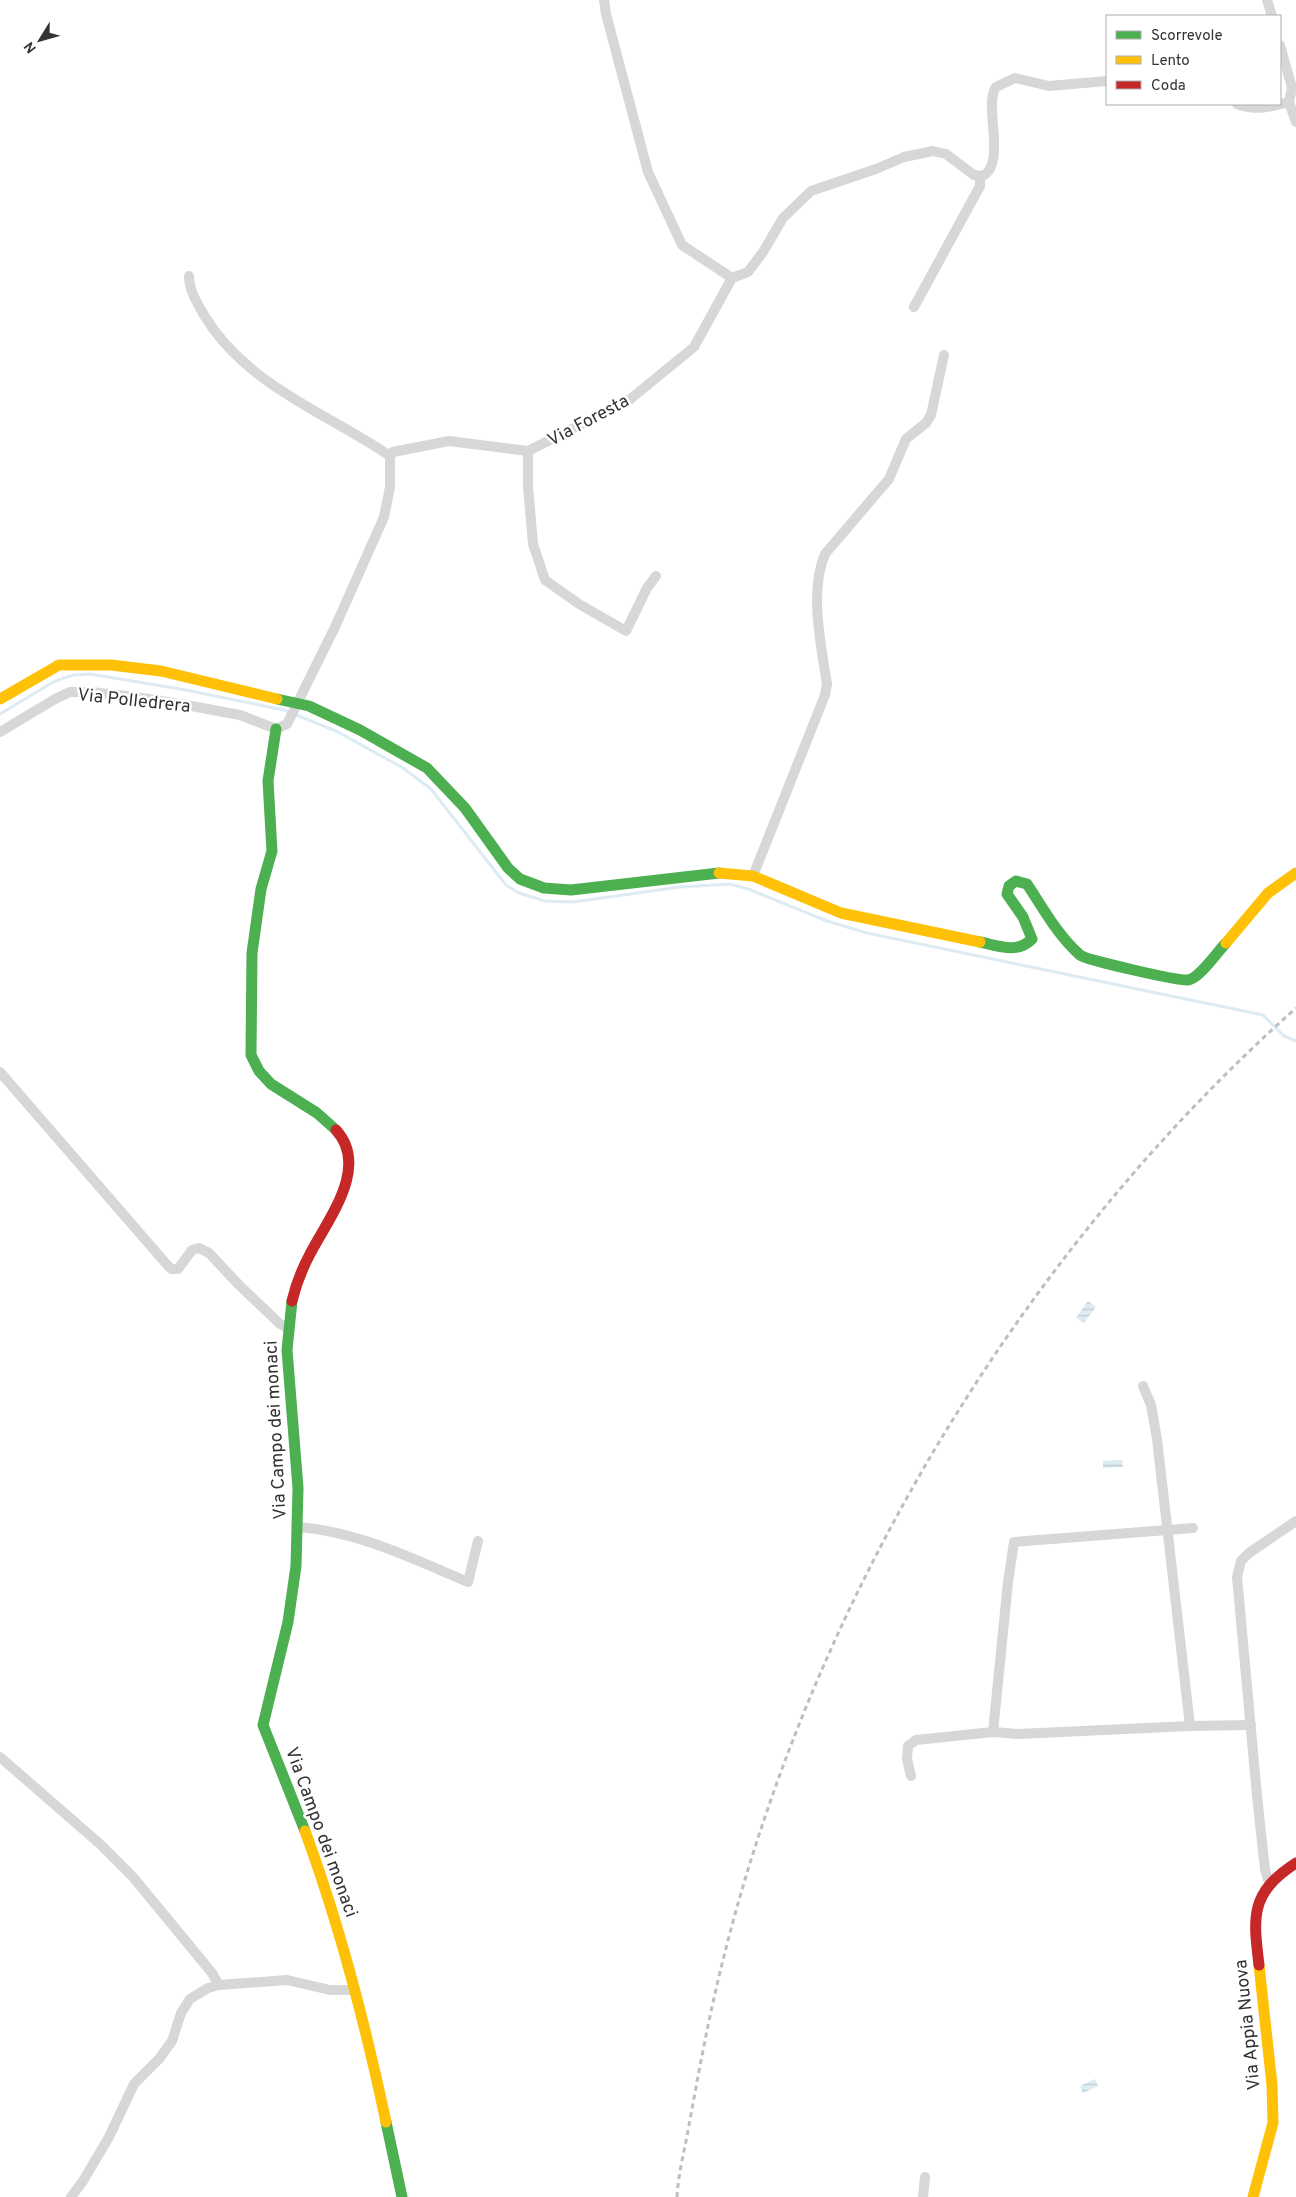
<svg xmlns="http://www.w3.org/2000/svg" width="1296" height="2197" viewBox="0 0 1296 2197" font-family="Overpass,sans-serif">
<defs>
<pattern id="water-rules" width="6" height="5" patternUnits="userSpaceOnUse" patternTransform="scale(1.25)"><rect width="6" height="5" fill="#ddebf3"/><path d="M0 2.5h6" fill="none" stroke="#becad1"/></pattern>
</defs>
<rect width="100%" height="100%" fill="#fff"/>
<g fill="url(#water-rules)">
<polygon points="1088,1301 1096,1307 1084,1323 1076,1318"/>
<polygon points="1122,1460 1123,1467 1103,1468 1103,1461"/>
<polygon points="1095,2079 1098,2086 1083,2093 1080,2086"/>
</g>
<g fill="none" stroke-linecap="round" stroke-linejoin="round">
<polyline stroke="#ddebf3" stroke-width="3" points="0,714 55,681 73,675 90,674 186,690 284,710 336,731 403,768 431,789 506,885 519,893 545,901 573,902 680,887 730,884 748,889 827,921 867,933 1263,1015 1284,1036 1296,1041"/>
<g stroke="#d7d7d7" stroke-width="10">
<polyline points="604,0 606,14 648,172 682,245 732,278"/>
<polyline points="1267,0 1272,16"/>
<polyline points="1280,45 1292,88 1289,102 1296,122"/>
<path d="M1237,104C1255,111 1271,107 1289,102"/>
<path d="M189,276C189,290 197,303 204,315C246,385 325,412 390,456"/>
<polyline points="914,307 980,186 980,176"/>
<polyline points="528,451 528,486 533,544 545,580 579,604 626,631 647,588 656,576"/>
<path d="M0,732L55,699L70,692H91L136,697L186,705L240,715L276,729L287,724L335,627L384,517L390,487V456L393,452L449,441L528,451L628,401L694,347L732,278L748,272L763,252L783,218L811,191L876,169L904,157L933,151L946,154L974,175L983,176C1007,162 983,105 996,87L1015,78L1049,86L1107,81"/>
<path d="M753,876L825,695L827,684C821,645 809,591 825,554L889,479L906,439L926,423L931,415L944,355"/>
<polyline points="0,1072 169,1267 172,1269 178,1269 192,1250 199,1248 209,1253 239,1285 280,1324 288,1328"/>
<polyline points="1143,1386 1151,1405 1157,1439 1190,1726"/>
<path d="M297,1527C357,1531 413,1559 468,1582L478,1541"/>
<polyline points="993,1732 1008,1582 1014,1542 1193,1528"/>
<polyline points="0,1757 100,1844 133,1877 212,1973 219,1985"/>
<polyline points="911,1776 907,1759 908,1746 916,1740 993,1732 1018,1734 1190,1726 1251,1725"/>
<polyline points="1269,1883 1265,1870 1257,1796 1237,1577 1241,1561 1249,1553 1296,1521"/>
<polyline points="71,2197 83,2181 109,2137 134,2084 159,2059 172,2041 181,2013 190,1999 208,1988 219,1985 287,1980 330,1990 355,1990"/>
<polyline points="923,2197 925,2177"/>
</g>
<g stroke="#4caf50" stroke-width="11">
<polyline points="277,699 309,706 360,730 427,768 465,808 508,868 520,879 544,888 571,890 719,873"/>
<polyline points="276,729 268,781 272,851 261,889 252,953 251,1055 259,1071 271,1084 317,1113 336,1130"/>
<path d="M980,942C999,946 1017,954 1032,939L1023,917L1007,894L1009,886L1016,881L1027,884C1043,908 1058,936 1080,955C1086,960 1178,981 1188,980C1200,978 1217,952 1226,943"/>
<polyline points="292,1301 287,1350 298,1488 296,1566 288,1622 263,1725 305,1831"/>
<polyline points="386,2122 402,2197"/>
</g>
<g stroke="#ffc107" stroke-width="11">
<polyline points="0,699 59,665 111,665 161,671 277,699"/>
<polyline points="719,873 753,876 841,913 980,942"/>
<polyline points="1226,943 1268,893 1296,873"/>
<path d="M305,1831C340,1926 365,2023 386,2122"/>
<polyline points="1253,2197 1273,2123 1272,2085 1259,1965"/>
</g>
<g stroke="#c62828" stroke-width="11">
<path d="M292,1301C296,1284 302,1269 310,1254C328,1219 370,1167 336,1130"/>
<path d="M1259,1965C1253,1916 1250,1893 1296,1863"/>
</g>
<path stroke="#bebebe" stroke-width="3" stroke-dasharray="5 4" stroke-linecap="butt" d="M677,2197C678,2177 683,2156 687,2136C694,2098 701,2059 709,2021C789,1640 1005,1267 1296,1008"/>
</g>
<g text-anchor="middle" stroke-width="5" stroke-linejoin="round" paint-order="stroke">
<g font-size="18" fill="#333" stroke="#fff">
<text transform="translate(588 420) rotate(-28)" y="6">Via Foresta</text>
<text transform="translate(134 700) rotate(6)" y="6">Via Polledrera</text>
<text transform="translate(275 1430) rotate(-93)" y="6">Via Campo dei monaci</text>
<text transform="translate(322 1832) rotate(70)" y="6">Via Campo dei monaci</text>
<text transform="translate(1247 2025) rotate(-96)" y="6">Via Appia Nuova</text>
</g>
</g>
<rect x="1106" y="15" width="175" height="90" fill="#ffffff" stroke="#adadad"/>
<rect x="1116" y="31" width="25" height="8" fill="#4caf50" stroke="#adadad"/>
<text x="1151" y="40" font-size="15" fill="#333333">Scorrevole</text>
<rect x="1116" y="56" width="25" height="8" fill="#ffc107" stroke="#adadad"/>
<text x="1151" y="65" font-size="15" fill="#333333">Lento</text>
<rect x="1116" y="81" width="25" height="8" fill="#c62828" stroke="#adadad"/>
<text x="1151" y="90" font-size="15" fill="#333333">Coda</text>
<g transform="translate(40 40) rotate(233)" stroke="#ffffff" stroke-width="4" paint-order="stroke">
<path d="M0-4L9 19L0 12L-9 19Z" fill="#333333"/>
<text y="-8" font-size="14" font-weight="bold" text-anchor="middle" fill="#333333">N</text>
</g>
</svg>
